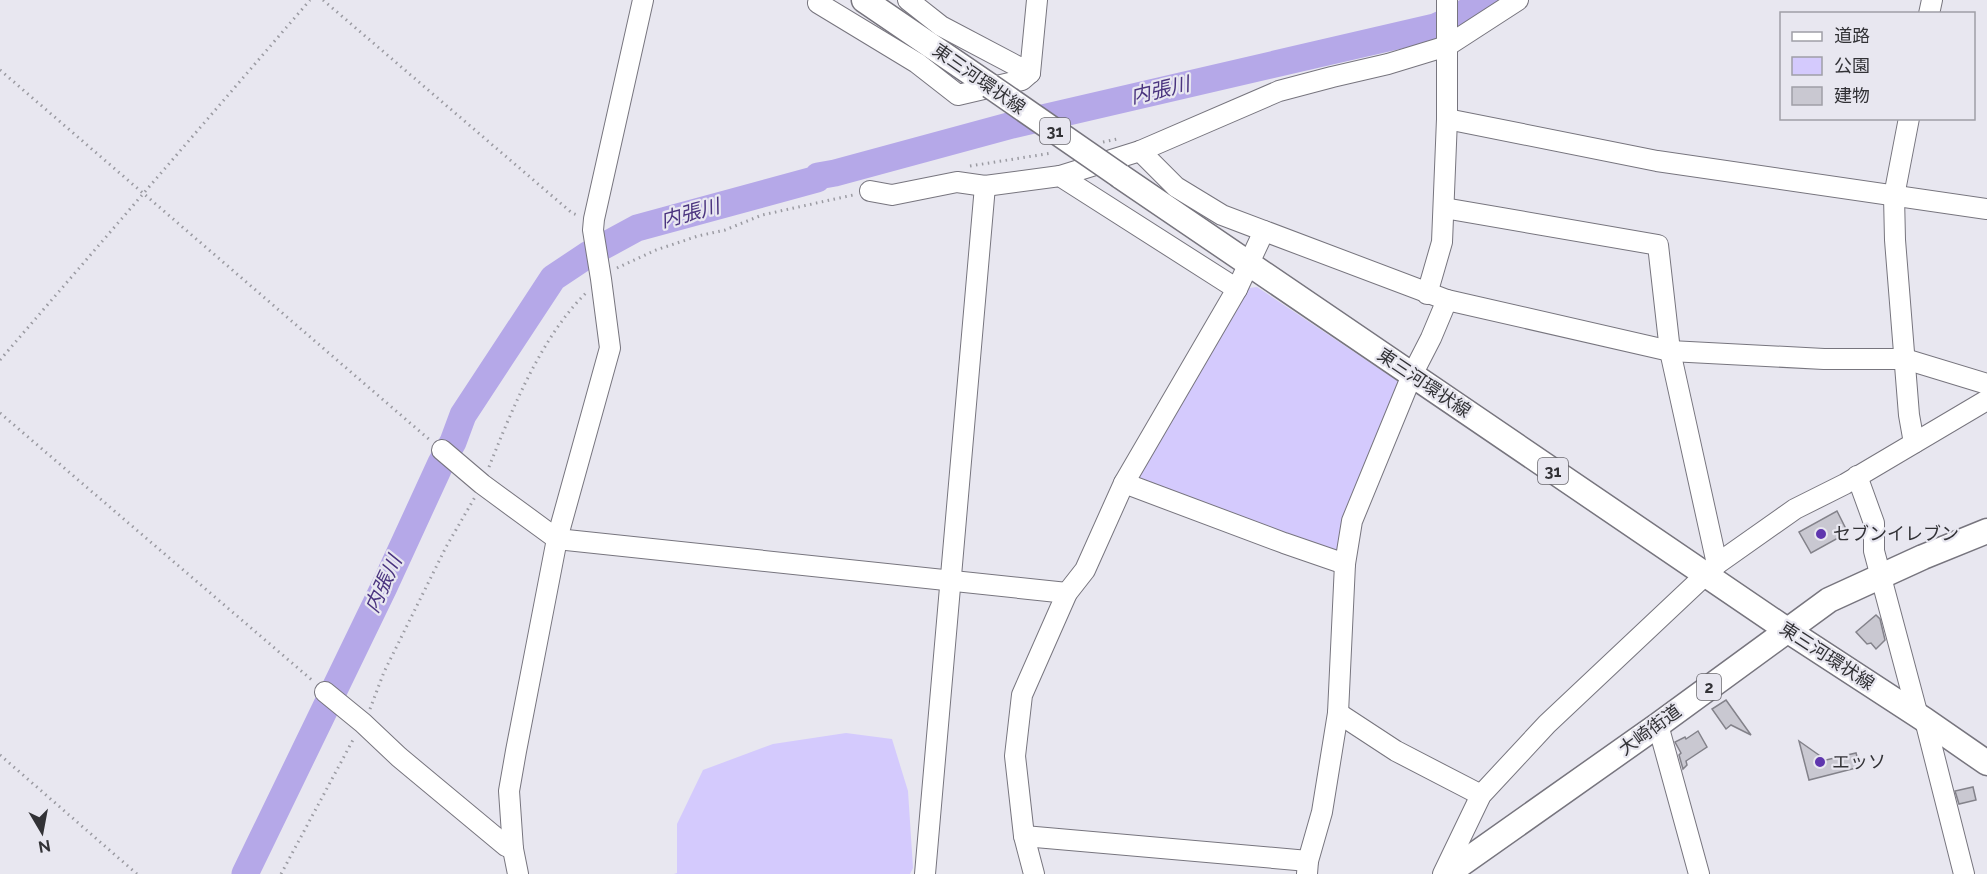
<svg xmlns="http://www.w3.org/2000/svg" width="1987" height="874" viewBox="0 0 1987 874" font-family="Raleway,'Noto Sans JP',sans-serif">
<rect width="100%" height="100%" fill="#e8e7f0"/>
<g fill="#d4cafd">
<polygon points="1257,287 1402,384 1338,554 1135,481 1241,289"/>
<polygon points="846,733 892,739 908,791 913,868 910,874 674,874 677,873 677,824 703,770 773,744"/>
</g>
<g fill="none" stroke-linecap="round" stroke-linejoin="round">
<polyline stroke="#b5a8e8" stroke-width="27" points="245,874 384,587 441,463 453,442 463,415 553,278 589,254 637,228 817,179 818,176 835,173 1012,125 1435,27 1461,15 1486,0"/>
</g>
<g fill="#c9c8d1" stroke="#83828a" stroke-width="1.5">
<polygon points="1837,511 1847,531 1839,535 1840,537 1811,553 1799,532"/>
<polygon points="1876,615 1880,619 1885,640 1876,649 1871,643 1867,644 1856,632"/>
<polygon points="1726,700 1751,735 1731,725 1726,729 1712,709"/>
<polygon points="1698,731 1707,747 1686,761 1687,765 1683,769 1679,755 1681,753 1675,742 1685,737 1686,739"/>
<polygon points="1799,741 1826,760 1856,753 1860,767 1809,780"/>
<polygon points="1973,787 1976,800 1959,804 1955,791"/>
</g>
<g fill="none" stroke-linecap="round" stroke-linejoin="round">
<g stroke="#77757e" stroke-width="22">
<g id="minor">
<polyline points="908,0 941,26 1030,73 1037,0"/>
<polyline points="818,3 917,63 958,95 1022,80 1030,73"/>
<polyline points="1929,14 1932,0"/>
<polyline points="1909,118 1894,196 1895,240 1909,415 1914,443"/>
<polyline points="1447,119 1657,161 1987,209"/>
<polyline points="1140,151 1176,187 1222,215 1447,300 1431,338 1412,375 1352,521 1345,564 1338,713 1322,812 1308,861 1307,874"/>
<polyline points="1060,176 1140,151 1279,91 1332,77 1388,64 1447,46 1518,0"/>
<polyline points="870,191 892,195 957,182 985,186 1060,176 1237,289 1264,231"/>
<polyline points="1444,208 1658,245 1670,351 1717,564"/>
<polyline points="1427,294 1442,242 1447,119 1447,0"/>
<polyline points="1447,300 1670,351 1824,359 1905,359 1987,384"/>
<polyline points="442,450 482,484 557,539 1067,593"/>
<polyline points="1857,476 1874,523 1874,551 1918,716"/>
<polyline points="1124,483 1284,543 1345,564"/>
<polyline points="325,692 363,723 399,757 506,846 513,849"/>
<polyline points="1338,713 1396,751 1481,795"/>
<polyline points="1925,720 1964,874"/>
<polyline points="1658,725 1699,874"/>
<polyline points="1024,836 1308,861"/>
<polyline points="518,874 513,849 509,791 516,751 557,539 610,348 601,279 593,230 594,219 643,0"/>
<polyline points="925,874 985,186"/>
<polyline points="1034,874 1024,836 1015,756 1022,695 1067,593 1085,570 1124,483 1237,289"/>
<polyline points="1443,874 1481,795 1547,724 1717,564 1795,509 1845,484 1987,400"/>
</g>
</g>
<g stroke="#77757e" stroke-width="27">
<g id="major">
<polyline points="864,0 990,86"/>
<polyline points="1120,176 1787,630 1925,720 1987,763"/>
<polyline points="1447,874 1658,725 1829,600 1923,557 1987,531"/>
</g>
</g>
<g stroke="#9b9ba2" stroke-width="3" stroke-dasharray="1.5 4.5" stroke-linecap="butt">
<polyline points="323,0 572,213 577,215"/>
<polyline points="0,70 431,441"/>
<polyline points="1103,142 1117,139"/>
<polyline points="970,166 1052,153"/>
<polyline points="617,268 656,250 698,236 725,230 762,215 853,195"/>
<polyline points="0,360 310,0"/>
<polyline points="0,413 313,681"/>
<path d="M489,467C512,409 542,336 586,293"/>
<polyline points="370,709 384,672 446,547 475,497"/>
<polyline points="0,755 137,874"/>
<polyline points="281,874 354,738"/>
</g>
<use href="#minor" stroke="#fff" stroke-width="20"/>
<use href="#major" stroke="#fff" stroke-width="24"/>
<g stroke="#77757e" stroke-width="27" stroke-linecap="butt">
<polyline id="major-bridge" points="990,86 1120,176"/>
</g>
<use href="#major-bridge" stroke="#fff" stroke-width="24"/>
</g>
<g fill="#5f36ae" stroke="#e8e7f0" stroke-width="2">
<circle cx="1821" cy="534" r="6"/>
<circle cx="1820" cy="762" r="6"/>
</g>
<g text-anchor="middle" stroke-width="4.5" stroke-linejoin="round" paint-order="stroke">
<g fill="#e8e7f0" stroke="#69686e" stroke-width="1.5">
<rect x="1040" y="118" width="30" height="26" rx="4.5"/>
<rect x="1538" y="458" width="30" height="26" rx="4.5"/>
<rect x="1697" y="674" width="24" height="26" rx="4.5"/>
</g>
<g font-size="16" font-weight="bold" fill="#323236">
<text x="1055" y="137">31</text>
<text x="1553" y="477">31</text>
<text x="1709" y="693">2</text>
</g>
<g font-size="18" fill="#323236" stroke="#e8e7f0">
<text transform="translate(979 79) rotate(35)" y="6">東三河環状線</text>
<text transform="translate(1424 383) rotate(34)" y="6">東三河環状線</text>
<text transform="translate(1827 656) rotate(33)" y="6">東三河環状線</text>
<text transform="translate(1650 730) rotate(-36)" y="6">大崎街道</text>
</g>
<g font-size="18" fill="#323236" stroke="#e8e7f0" text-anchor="start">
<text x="1833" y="540">セブンイレブン</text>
<text x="1832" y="768">エッソ</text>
</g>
<g font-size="20" font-style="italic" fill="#4a347f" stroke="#e8e7f0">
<text transform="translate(1160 90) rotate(-13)" y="7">内張川</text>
<text transform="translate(690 213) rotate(-15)" y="7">内張川</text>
<text transform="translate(383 584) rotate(-65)" y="7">内張川</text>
</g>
</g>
<rect x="1780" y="12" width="195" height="108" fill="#e8e7f0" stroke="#9f9fa6" stroke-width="1.5"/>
<rect x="1792" y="32" width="30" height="9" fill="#ffffff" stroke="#9f9fa6" stroke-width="1.5"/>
<text x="1834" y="42" font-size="18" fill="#323236">道路</text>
<rect x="1792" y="57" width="30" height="18" fill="#d4cafd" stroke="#9f9fa6" stroke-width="1.5"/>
<text x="1834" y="72" font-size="18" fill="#323236">公園</text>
<rect x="1792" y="87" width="30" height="18" fill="#c9c8d1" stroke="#9f9fa6" stroke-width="1.5"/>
<text x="1834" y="102" font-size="18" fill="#323236">建物</text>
<g transform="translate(42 832) rotate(170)" stroke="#e8e7f0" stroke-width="4.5" paint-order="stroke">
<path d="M0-4.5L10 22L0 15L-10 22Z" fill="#323236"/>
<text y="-9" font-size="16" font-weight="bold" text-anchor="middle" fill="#323236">N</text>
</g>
</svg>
